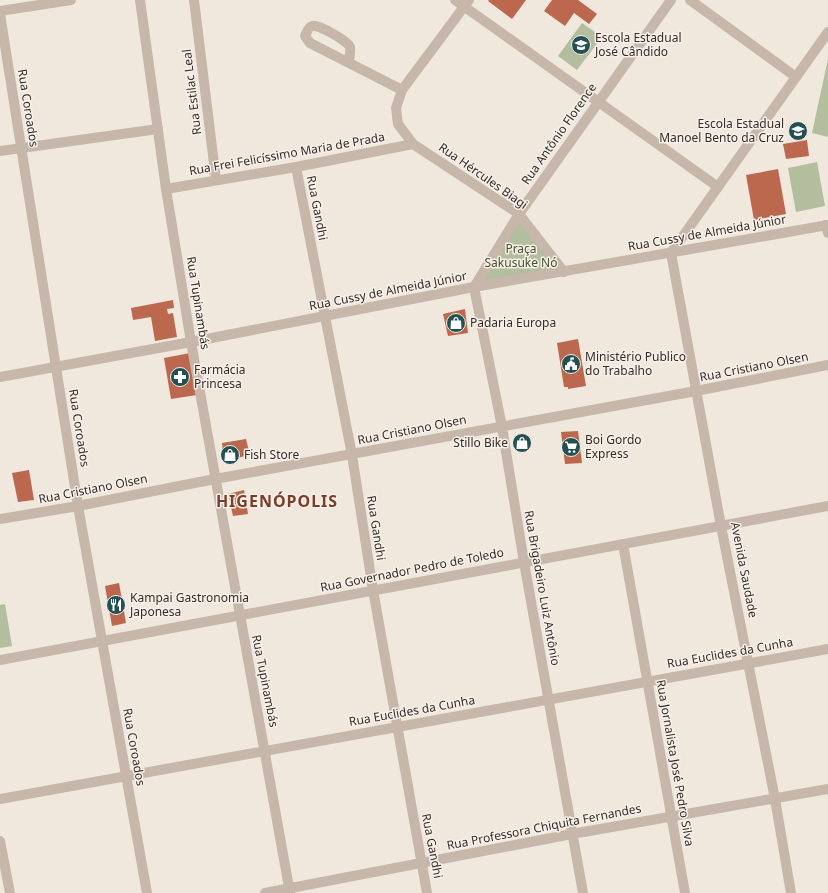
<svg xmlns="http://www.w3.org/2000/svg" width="828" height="893" viewBox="0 0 828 893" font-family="'Noto Sans',sans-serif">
<rect width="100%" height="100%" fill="#f0e7dd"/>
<g fill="#b3be9e">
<polygon points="582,23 602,37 577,70 558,56"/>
<polygon points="828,59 828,137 812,133"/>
<polygon points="817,162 825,206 796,212 788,168"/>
<polygon points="519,216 561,272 476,286"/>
<polygon points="5,604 12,646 0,648 0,605"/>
</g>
<g fill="#bc684f">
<polygon points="489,0 526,0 512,19 488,1"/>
<polygon points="552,0 578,0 597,14 589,24 574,13 565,26 544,11"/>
<polygon points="807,140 809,156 786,159 783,144"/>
<polygon points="778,169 786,214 754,220 746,175"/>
<polygon points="173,300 174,308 167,309 168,314 173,313 177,337 155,341 151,317 133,320 131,308"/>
<polygon points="465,309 468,333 448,336 443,314"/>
<polygon points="578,339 586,386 568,389 568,387 564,387 557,343"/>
<polygon points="190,353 197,395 171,399 164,358"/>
<polygon points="578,431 582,463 565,464 561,432"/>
<polygon points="246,439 250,455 228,460 224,459 222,443"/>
<polygon points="29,470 34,500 18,502 12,473"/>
<polygon points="244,490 248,514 233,516 228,494"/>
<polygon points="119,583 126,623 112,626 105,586"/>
</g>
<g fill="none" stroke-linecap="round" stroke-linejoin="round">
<g stroke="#c7b7aa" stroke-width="10">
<polyline points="140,0 166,189 191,342 290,893"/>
<polyline points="194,0 216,180"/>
<polyline points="455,0 718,187"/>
<polyline points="469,0 402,90 396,108 398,124 413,144 519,214 564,272"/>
<polyline points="690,0 796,77"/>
<polyline points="0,11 71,0"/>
<polyline points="0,14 78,506 147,893"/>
<path d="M349,63C349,58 351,51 350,47C348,41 318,24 312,26C308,27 307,32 305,36L310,43L402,90"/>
<polyline points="0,151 158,129"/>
<polyline points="296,167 352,455 373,590 427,893"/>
<polyline points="166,189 296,167 413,144"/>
<polyline points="826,225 828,233"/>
<polyline points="671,253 828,32"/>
<polyline points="623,544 685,893"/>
<polyline points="0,660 828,506"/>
<polyline points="0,799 828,649"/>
<polyline points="0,841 10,893"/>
<polyline points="265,893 572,834 828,789"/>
<polyline points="583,893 524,562 502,427 474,287 519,214 671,0"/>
</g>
<g stroke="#c7b7aa" stroke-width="10">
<polyline points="671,253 721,526 775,799 791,893"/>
<polyline points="0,377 191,342 474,287 828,225"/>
<polyline points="0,519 78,506 215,479 696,391 828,365"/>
</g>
</g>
<defs>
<g id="school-disc" transform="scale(1)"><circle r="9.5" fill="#225053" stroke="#f8f1e9"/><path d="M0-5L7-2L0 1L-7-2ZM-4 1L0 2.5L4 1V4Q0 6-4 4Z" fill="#fff"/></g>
<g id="shop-disc" transform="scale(1)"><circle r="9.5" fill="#225053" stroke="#f8f1e9"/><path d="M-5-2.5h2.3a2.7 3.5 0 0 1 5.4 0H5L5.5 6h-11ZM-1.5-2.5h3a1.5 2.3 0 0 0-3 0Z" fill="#fff"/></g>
<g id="civic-disc" transform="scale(1)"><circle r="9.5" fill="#225053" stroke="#f8f1e9"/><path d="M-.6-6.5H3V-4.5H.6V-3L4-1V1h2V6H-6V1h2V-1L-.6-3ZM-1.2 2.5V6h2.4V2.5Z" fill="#fff"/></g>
<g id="pharmacy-disc" transform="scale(1)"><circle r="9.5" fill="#225053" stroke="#f8f1e9"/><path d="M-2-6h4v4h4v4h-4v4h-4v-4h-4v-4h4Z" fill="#fff"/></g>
<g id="supermarket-disc" transform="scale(1)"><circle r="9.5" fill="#225053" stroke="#f8f1e9"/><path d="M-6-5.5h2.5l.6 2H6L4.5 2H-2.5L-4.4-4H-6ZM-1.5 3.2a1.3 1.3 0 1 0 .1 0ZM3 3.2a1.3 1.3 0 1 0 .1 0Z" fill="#fff"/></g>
<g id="restaurant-disc" transform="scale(1)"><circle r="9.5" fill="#225053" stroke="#f8f1e9"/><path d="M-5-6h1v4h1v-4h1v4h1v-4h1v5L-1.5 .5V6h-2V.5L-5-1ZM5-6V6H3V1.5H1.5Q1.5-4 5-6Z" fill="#fff"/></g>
</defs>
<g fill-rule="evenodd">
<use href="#school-disc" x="581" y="45"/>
<use href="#school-disc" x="798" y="131"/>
<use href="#shop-disc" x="456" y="323"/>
<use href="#civic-disc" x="571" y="364"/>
<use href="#pharmacy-disc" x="180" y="377"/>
<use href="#shop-disc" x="522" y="443"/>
<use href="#supermarket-disc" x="571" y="447"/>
<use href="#shop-disc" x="230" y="455"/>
<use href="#restaurant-disc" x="116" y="605"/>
</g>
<g text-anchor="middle" stroke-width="3" stroke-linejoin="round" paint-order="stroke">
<g font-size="12" fill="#352c29" stroke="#f8f1e9" text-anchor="start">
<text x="595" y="42">Escola Estadual<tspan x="595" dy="14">José Cândido</tspan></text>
<text x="784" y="128" text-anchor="end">Escola Estadual<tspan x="784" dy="14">Manoel Bento da Cruz</tspan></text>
<text x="470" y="327">Padaria Europa</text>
<text x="585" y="361">Ministério Publico<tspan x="585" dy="14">do Trabalho</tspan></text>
<text x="194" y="374">Farmácia<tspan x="194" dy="14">Princesa</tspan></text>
<text x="585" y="444">Boi Gordo<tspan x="585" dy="14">Express</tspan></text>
<text x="508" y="447" text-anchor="end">Stillo Bike</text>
<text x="244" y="459">Fish Store</text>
<text x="130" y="602">Kampai Gastronomia<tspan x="130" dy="14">Japonesa</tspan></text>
</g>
<g font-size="12" fill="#352c29" stroke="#f8f1e9">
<text transform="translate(192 92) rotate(-97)" y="4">Rua Estilac Leal</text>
<text transform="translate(28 108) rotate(81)" y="4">Rua Coroados</text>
<text transform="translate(559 134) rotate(-55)" y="4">Rua Antônio Florence</text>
<text transform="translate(287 154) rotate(-10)" y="4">Rua Frei Felicíssimo Maria de Prada</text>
<text transform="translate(483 176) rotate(35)" y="4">Rua Hércules Biagi</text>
<text transform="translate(317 208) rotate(79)" y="4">Rua Gandhi</text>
<text transform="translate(707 233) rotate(-10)" y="4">Rua Cussy de Almeida Júnior</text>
<text transform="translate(388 291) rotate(-11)" y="4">Rua Cussy de Almeida Júnior</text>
<text transform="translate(198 303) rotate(81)" y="4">Rua Tupinambás</text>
<text transform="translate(754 367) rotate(-11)" y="4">Rua Cristiano Olsen</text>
<text transform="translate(79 428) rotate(81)" y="4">Rua Coroados</text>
<text transform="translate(412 430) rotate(-11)" y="4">Rua Cristiano Olsen</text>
<text transform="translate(93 489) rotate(-11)" y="4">Rua Cristiano Olsen</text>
<text transform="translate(376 528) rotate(81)" y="4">Rua Gandhi</text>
<text transform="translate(412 570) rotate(-11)" y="4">Rua Governador Pedro de Toledo</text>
<text transform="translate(744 570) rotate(79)" y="4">Avenida Saudade</text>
<text transform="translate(542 588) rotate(80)" y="4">Rua Brigadeiro Luiz Antônio</text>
<text transform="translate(730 653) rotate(-10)" y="4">Rua Euclides da Cunha</text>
<text transform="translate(265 681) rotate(79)" y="4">Rua Tupinambás</text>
<text transform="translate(412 711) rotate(-10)" y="4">Rua Euclides da Cunha</text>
<text transform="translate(134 747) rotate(80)" y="4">Rua Coroados</text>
<text transform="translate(675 763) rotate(80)" y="4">Rua Jornalista José Pedro Silva</text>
<text transform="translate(544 827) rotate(-11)" y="4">Rua Professora Chiquita Fernandes</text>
<text transform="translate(432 846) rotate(79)" y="4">Rua Gandhi</text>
</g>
<g font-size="12" fill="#45512e" stroke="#f8f1e9">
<text x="521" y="253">Praça<tspan x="521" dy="14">Sakusuke Nó</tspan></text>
</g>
<g font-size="16" font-weight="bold" letter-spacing="1" fill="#7d3c28" stroke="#f8f1e9">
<text x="277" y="507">HIGENÓPOLIS</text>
</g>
</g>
</svg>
